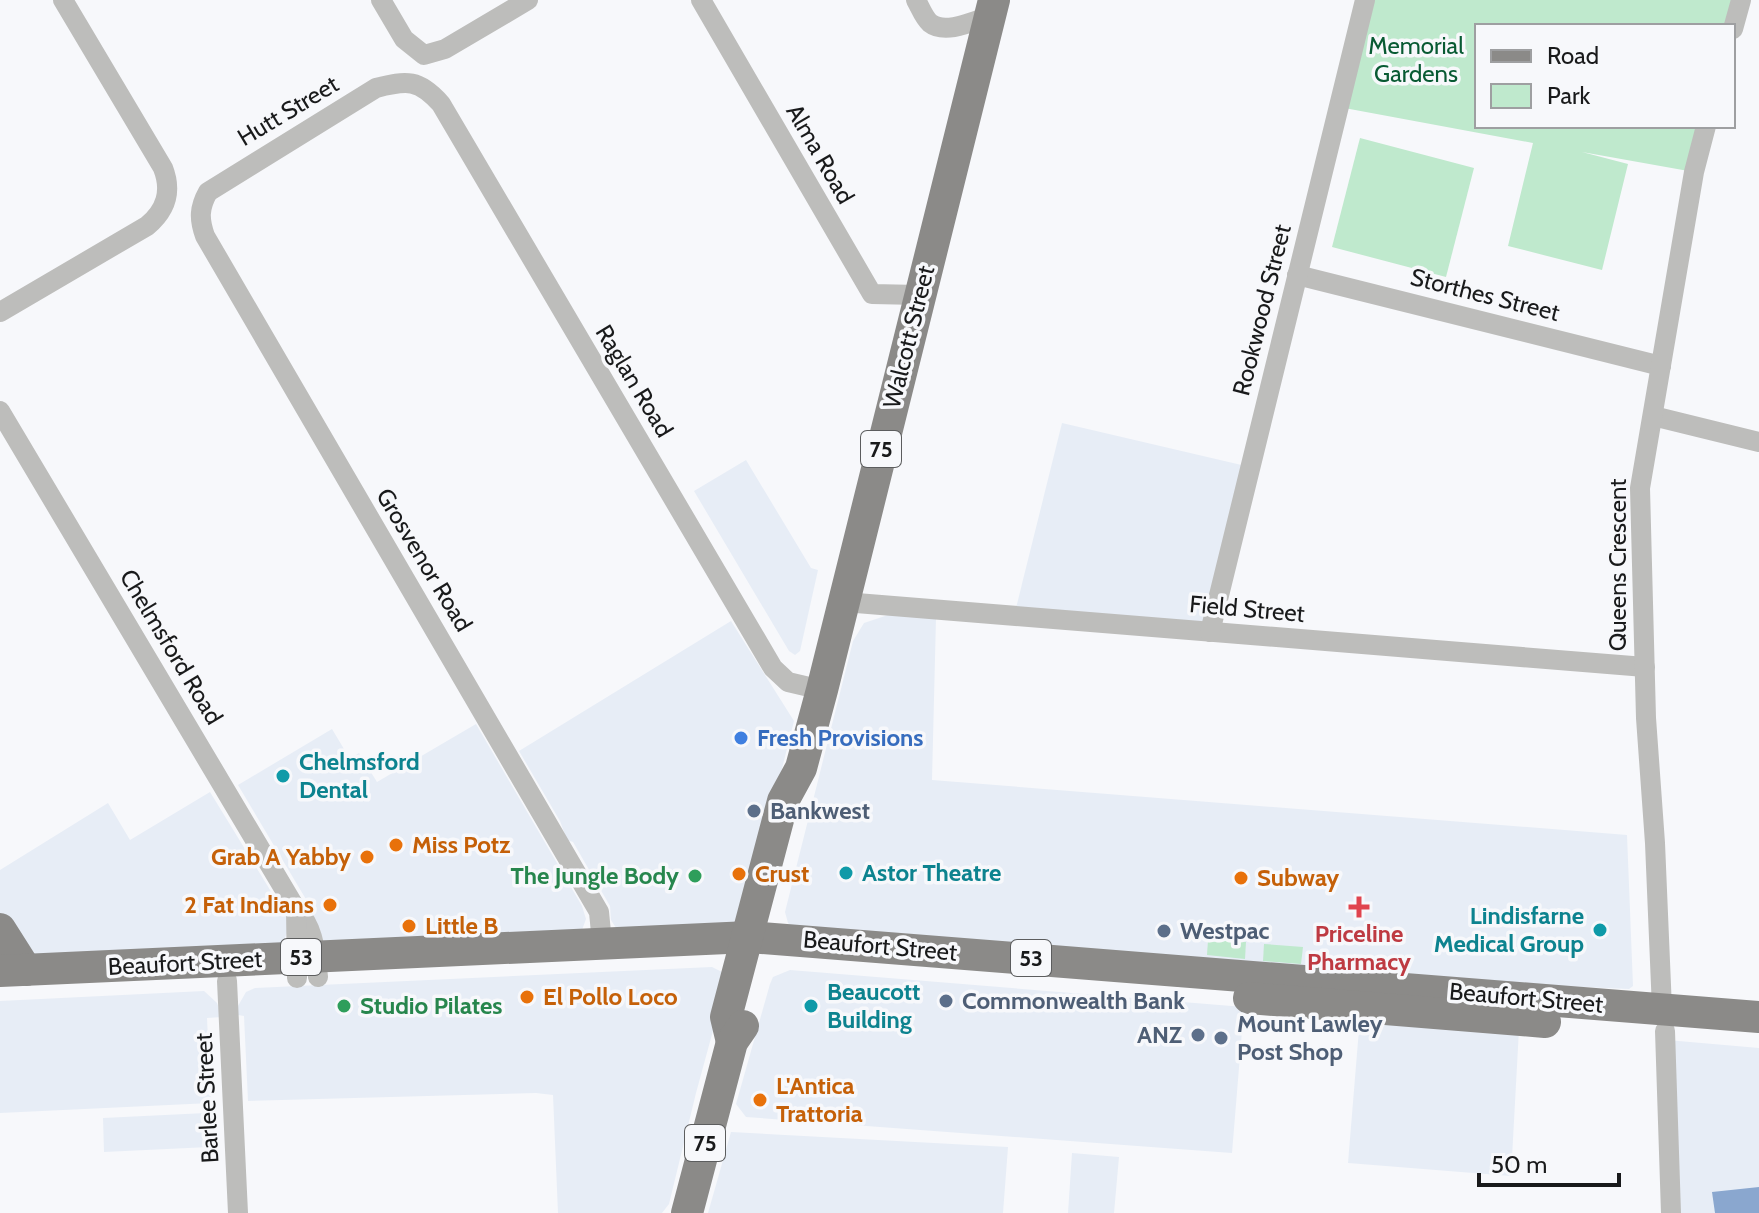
<svg xmlns="http://www.w3.org/2000/svg" width="1759" height="1213" viewBox="0 0 1759 1213" font-family="Cabin,sans-serif">
<rect width="100%" height="100%" fill="#f7f8fb"/>
<g fill="#e7edf6">
<polygon points="1062,423 1250,467 1210,632 1014,616"/>
<polygon points="746,460 811,568 818,570 800,651 795,655 789,651 694,491"/>
<polygon points="888,615 936,618 932,780 1627,835 1633,986 1629,989 1439,981 794,929 788,923 785,912 853,641 864,623"/>
<polygon points="731,621 794,721 745,915 735,925 616,928 611,920 610,906 573,842 567,840 560,821 519,751"/>
<polygon points="476,724 582,906 586,919 582,930 328,945 321,939 307,901 238,785 332,729 350,759 359,753 377,782"/>
<polygon points="210,792 286,916 288,931 282,944 34,961 0,915 0,870 108,803 130,840"/>
<polygon points="712,967 722,972 726,983 696,1093 669,1204 662,1213 558,1213 553,1095 536,1093 248,1101 244,1016 238,1015 238,1006 246,992 255,988"/>
<polygon points="790,970 1244,1007 1232,1153 746,1117 736,1104 770,984 773,977"/>
<polygon points="204,991 217,1003 222,1017 207,1018 211,1103 0,1113 0,1001"/>
<polygon points="1360,1017 1519,1029 1511,1176 1348,1163"/>
<polygon points="1667,1040 1759,1048 1759,1213 1673,1213"/>
<polygon points="206,1113 209,1147 104,1152 103,1118"/>
<polygon points="731,1132 1008,1147 1003,1213 708,1213"/>
<polygon points="1072,1153 1119,1157 1114,1213 1068,1213"/>
</g>
<g fill="#bfe9cd">
<polygon points="1365,0 1740,0 1733,26 1477,26 1477,126 1706,126 1694,172 1582,152 1628,164 1602,270 1508,246 1533,143 1339,107"/>
<polygon points="1360,138 1474,168 1446,277 1332,247"/>
<polygon points="1208,940 1246,942 1245,959 1207,955"/>
<polygon points="1264,944 1303,947 1301,964 1263,961"/>
</g>
<polygon fill="#8aa7cf" points="1759,1187 1759,1213 1715,1213 1712,1192"/>
<g fill="none" stroke-linecap="round" stroke-linejoin="round">
<g stroke="#bdbdbb" stroke-width="20">
<polyline points="381,0 404,39 424,55 445,49 528,0"/>
<polyline points="701,0 872,294 919,295"/>
<path d="M916,0C920,7 924,18 930,23C945,35 974,21 990,16"/>
<polyline points="1733,29 1741,0"/>
<polyline points="1297,275 1661,366"/>
<path d="M0,312L147,226C166,210 172,191 163,168L63,0"/>
<path d="M0,411L296,909C315,929 315,951 318,977"/>
<polyline points="1653,416 1759,442"/>
<polyline points="844,602 1645,667"/>
<polyline points="1210,632 1365,0"/>
<polyline points="296,909 297,978"/>
<path d="M602,943L599,912L205,236C199,219 199,208 208,192L376,88C407,80 419,79 441,104L773,668L788,682L822,690"/>
<polyline points="227,981 238,1213"/>
<polyline points="1662,1009 1655,843 1646,718 1640,488 1694,172 1706,126"/>
<polyline points="1665,1031 1671,1213"/>
</g>
<g stroke="#8b8a88" stroke-width="32">
<polyline points="0,929 26,970"/>
<polyline points="0,971 749,937 1759,1017"/>
<polyline points="1249,998 1545,1022"/>
<polyline points="732,1042 726,1017 783,801 801,768 822,690 994,0"/>
<polyline points="687,1213 732,1042 743,1026"/>
</g>
</g>
<circle fill="#3f7fe0" stroke="#f7f8fb" stroke-width="3" cx="741" cy="738" r="8"/>
<g fill="#0f9aa8" stroke="#f7f8fb" stroke-width="3">
<circle cx="283" cy="776" r="8"/>
<circle cx="846" cy="873" r="8"/>
<circle cx="1600" cy="930" r="8"/>
<circle cx="811" cy="1006" r="8"/>
</g>
<g fill="#5c6f8a" stroke="#f7f8fb" stroke-width="3">
<circle cx="754" cy="811" r="8"/>
<circle cx="1164" cy="931" r="8"/>
<circle cx="946" cy="1001" r="8"/>
<circle cx="1198" cy="1035" r="8"/>
<circle cx="1221" cy="1038" r="8"/>
</g>
<g fill="#e8710a" stroke="#f7f8fb" stroke-width="3">
<circle cx="396" cy="845" r="8"/>
<circle cx="367" cy="857" r="8"/>
<circle cx="739" cy="874" r="8"/>
<circle cx="1241" cy="878" r="8"/>
<circle cx="330" cy="905" r="8"/>
<circle cx="409" cy="926" r="8"/>
<circle cx="527" cy="997" r="8"/>
<circle cx="760" cy="1100" r="8"/>
</g>
<g fill="#2e9e5b" stroke="#f7f8fb" stroke-width="3">
<circle cx="695" cy="876" r="8"/>
<circle cx="344" cy="1006" r="8"/>
</g>
<path fill="#e0444e" stroke="#f7f8fb" stroke-width="3" d="M1355 895h8v8h8v8h-8v8h-8v-8h-8v-8h8z"/>
<g text-anchor="middle" stroke-width="7" stroke-linejoin="round" paint-order="stroke">
<g fill="#f7f8fb" stroke="#5c5d5e" stroke-width="2">
<rect x="861" y="431" width="40" height="36" rx="6"/>
<rect x="281" y="939" width="40" height="36" rx="6"/>
<rect x="1011" y="940" width="40" height="36" rx="6"/>
<rect x="685" y="1125" width="40" height="36" rx="6"/>
</g>
<g font-size="22" font-weight="bold" fill="#191a1b">
<text x="881" y="457">75</text>
<text x="301" y="965">53</text>
<text x="1031" y="966">53</text>
<text x="705" y="1151">75</text>
</g>
<g font-size="24" fill="#085a33" stroke="#f7f8fb">
<text x="1416" y="54">Memorial<tspan x="1416" dy="28">Gardens</tspan></text>
</g>
<g font-size="24" fill="#191a1b" stroke="#f7f8fb">
<text transform="translate(288 111) rotate(-31)" y="8">Hutt Street</text>
<text transform="translate(820 154) rotate(60)" y="8">Alma Road</text>
<text transform="translate(1485 295) rotate(14)" y="8">Storthes Street</text>
<text transform="translate(1262 310) rotate(-76)" y="8">Rookwood Street</text>
<text transform="translate(909 337) rotate(-76)" y="8">Walcott Street</text>
<text transform="translate(634 381) rotate(59)" y="8">Raglan Road</text>
<text transform="translate(424 560) rotate(59)" y="8">Grosvenor Road</text>
<text transform="translate(1618 565) rotate(-90)" y="8">Queens Crescent</text>
<text transform="translate(1247 609) rotate(5)" y="8">Field Street</text>
<text transform="translate(171 647) rotate(59)" y="8">Chelmsford Road</text>
<text transform="translate(880 946) rotate(5)" y="8">Beaufort Street</text>
<text transform="translate(185 963) rotate(-3)" y="8">Beaufort Street</text>
<text transform="translate(1526 998) rotate(5)" y="8">Beaufort Street</text>
<text transform="translate(207 1098) rotate(-93)" y="8">Barlee Street</text>
</g>
<g font-size="24" font-weight="bold" fill="#366cbe" stroke="#f7f8fb" text-anchor="start">
<text x="757" y="746">Fresh Provisions</text>
</g>
<g font-size="24" font-weight="bold" fill="#0d838f" stroke="#f7f8fb" text-anchor="start">
<text x="299" y="770">Chelmsford<tspan x="299" dy="28">Dental</tspan></text>
<text x="862" y="881">Astor Theatre</text>
<text x="1584" y="924" text-anchor="end">Lindisfarne<tspan x="1584" dy="28">Medical Group</tspan></text>
<text x="827" y="1000">Beaucott<tspan x="827" dy="28">Building</tspan></text>
</g>
<g font-size="24" font-weight="bold" fill="#4e5e75" stroke="#f7f8fb" text-anchor="start">
<text x="770" y="819">Bankwest</text>
<text x="1180" y="939">Westpac</text>
<text x="962" y="1009">Commonwealth Bank</text>
<text x="1237" y="1032">Mount Lawley<tspan x="1237" dy="28">Post Shop</tspan></text>
<text x="1182" y="1043" text-anchor="end">ANZ</text>
</g>
<g font-size="24" font-weight="bold" fill="#c56008" stroke="#f7f8fb" text-anchor="start">
<text x="412" y="853">Miss Potz</text>
<text x="351" y="865" text-anchor="end">Grab A Yabby</text>
<text x="755" y="882">Crust</text>
<text x="1257" y="886">Subway</text>
<text x="314" y="913" text-anchor="end">2 Fat Indians</text>
<text x="425" y="934">Little B</text>
<text x="543" y="1005">El Pollo Loco</text>
<text x="776" y="1094">L'Antica<tspan x="776" dy="28">Trattoria</tspan></text>
</g>
<g font-size="24" font-weight="bold" fill="#27864d" stroke="#f7f8fb" text-anchor="end">
<text x="679" y="884">The Jungle Body</text>
<text x="360" y="1014" text-anchor="start">Studio Pilates</text>
</g>
<g font-size="24" font-weight="bold" fill="#be3a42" stroke="#f7f8fb">
<text x="1359" y="942">Priceline<tspan x="1359" dy="28">Pharmacy</tspan></text>
</g>
</g>
<rect x="1475" y="24" width="260" height="104" fill="#f7f8fb" stroke="#9e9fa1" stroke-width="2"/>
<rect x="1491" y="50" width="40" height="12" fill="#8b8a88" stroke="#9e9fa1" stroke-width="2"/>
<text x="1547" y="64" font-size="24" fill="#191a1b">Road</text>
<rect x="1491" y="84" width="40" height="24" fill="#bfe9cd" stroke="#9e9fa1" stroke-width="2"/>
<text x="1547" y="104" font-size="24" fill="#191a1b">Park</text>
<path d="M1479 1173v12h140v-12" fill="none" stroke="#191a1b" stroke-width="4"/>
<text x="1491" y="1173" font-size="24" fill="#191a1b" stroke="#f7f8fb" stroke-width="6" paint-order="stroke">50 m</text>
</svg>
